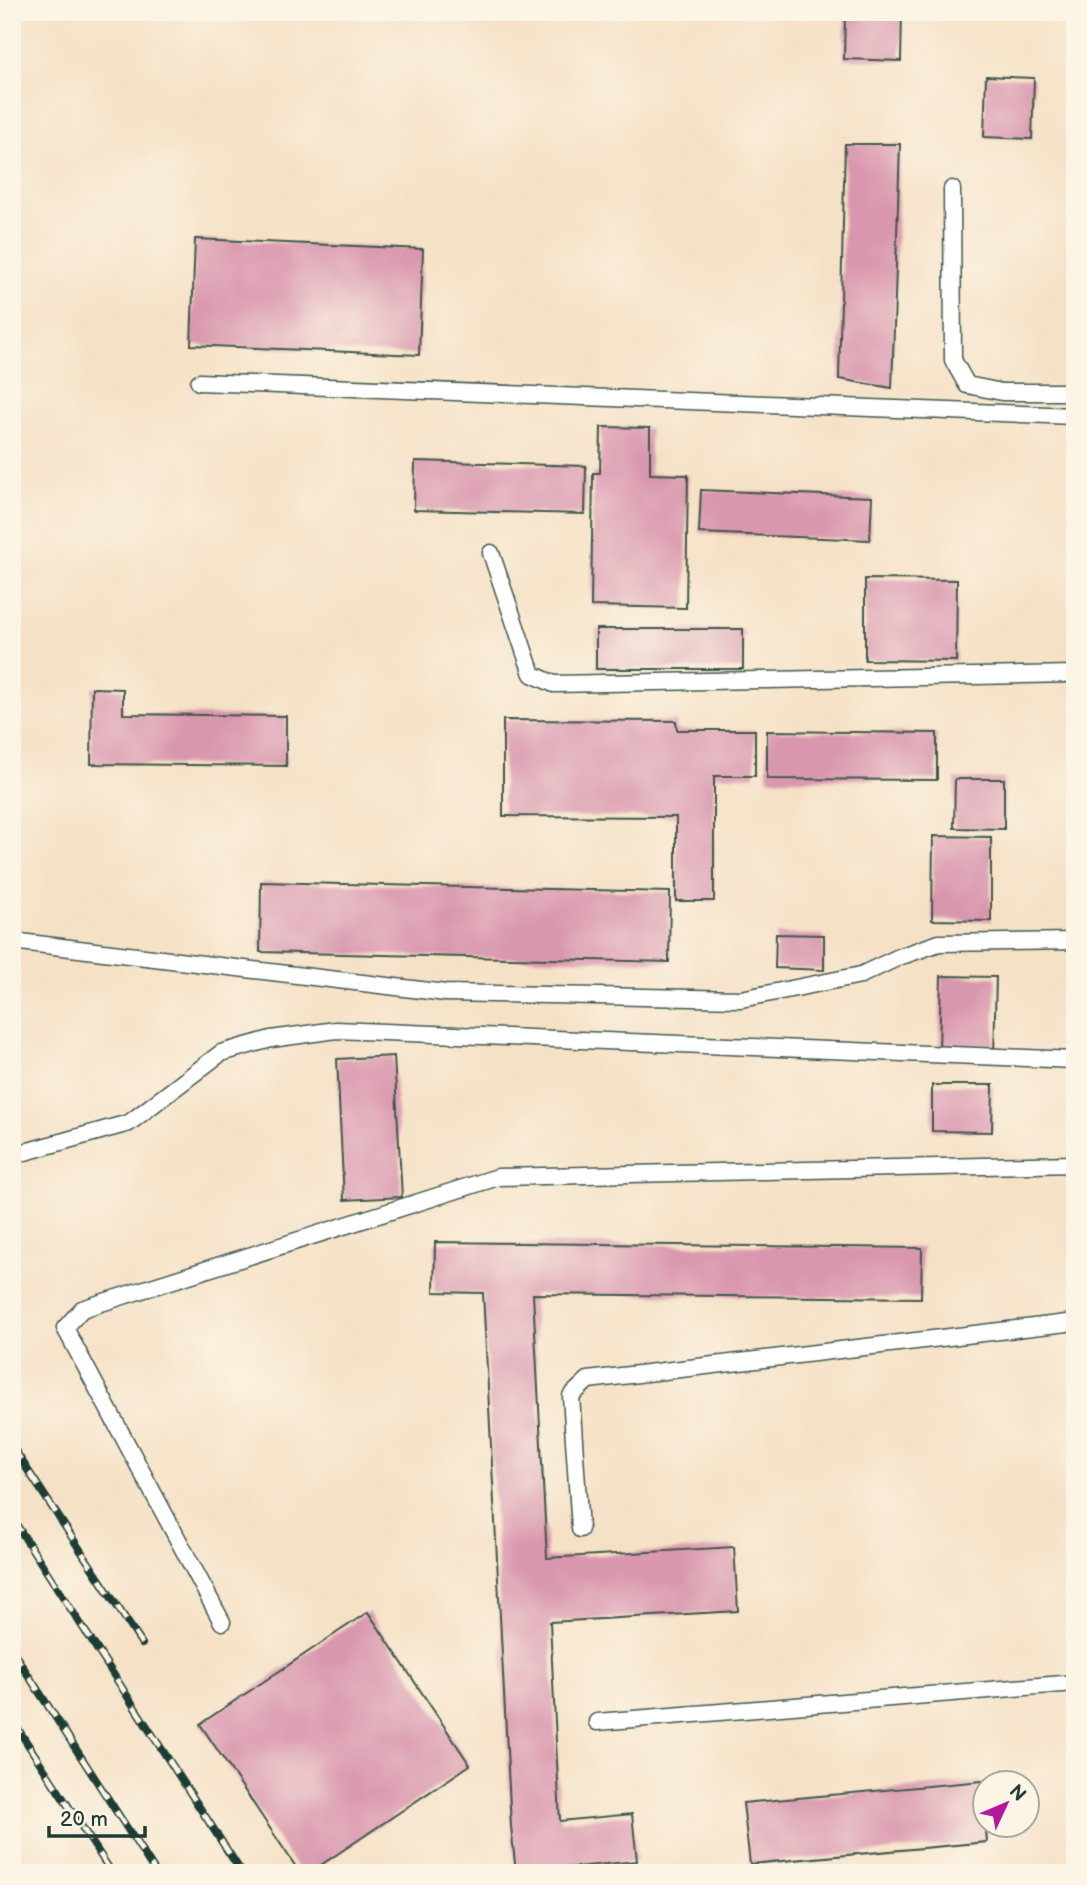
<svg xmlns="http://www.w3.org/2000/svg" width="1087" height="1885" viewBox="0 0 1087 1885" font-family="'Balsamiq Sans',sans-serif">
<rect width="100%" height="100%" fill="#fcf5e5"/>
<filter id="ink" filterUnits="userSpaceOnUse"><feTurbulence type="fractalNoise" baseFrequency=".0143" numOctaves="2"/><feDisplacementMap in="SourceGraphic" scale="14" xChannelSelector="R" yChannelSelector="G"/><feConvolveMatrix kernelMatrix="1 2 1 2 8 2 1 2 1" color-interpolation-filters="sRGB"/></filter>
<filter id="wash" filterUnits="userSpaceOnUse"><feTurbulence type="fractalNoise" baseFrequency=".00686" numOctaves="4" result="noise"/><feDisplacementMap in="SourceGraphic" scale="28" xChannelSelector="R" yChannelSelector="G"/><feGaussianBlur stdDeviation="1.57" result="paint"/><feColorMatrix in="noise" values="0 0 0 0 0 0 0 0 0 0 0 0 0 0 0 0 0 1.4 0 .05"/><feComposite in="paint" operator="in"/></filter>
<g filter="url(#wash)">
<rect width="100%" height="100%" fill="#f5e1c6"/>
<g id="blocks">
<g fill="#d997ae">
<polygon points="845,12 902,12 901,61 844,59"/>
<polygon points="986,76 1034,78 1032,139 984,137"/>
<polygon points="845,144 900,144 892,388 839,379"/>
<polygon points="195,239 423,249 419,355 191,345"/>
<polygon points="601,427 650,428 650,474 688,475 686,608 591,606 593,473 600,473"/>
<polygon points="415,461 586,466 585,514 414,510"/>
<polygon points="701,490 872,497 870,540 699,533"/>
<polygon points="865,579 957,580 956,661 865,660"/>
<rect x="596" y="629" width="147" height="40"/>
<polygon points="92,688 123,689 123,714 286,716 286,766 91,764"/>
<polygon points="503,720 676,721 677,730 755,730 755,776 714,776 714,901 676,901 676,817 503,816"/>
<polygon points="767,731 937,733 937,780 767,779"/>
<polygon points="955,779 1004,779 1004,829 954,828"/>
<polygon points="933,836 991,837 991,921 932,920"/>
<polygon points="261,882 670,892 669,962 260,952"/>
<polygon points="776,934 824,935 824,970 775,968"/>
<polygon points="941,976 996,977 994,1055 939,1053"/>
<polygon points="394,1056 402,1197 344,1200 337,1059"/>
<polygon points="932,1085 993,1085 992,1132 932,1131"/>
<polygon points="435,1242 922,1248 921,1298 533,1294 547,1558 734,1547 738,1611 550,1622 560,1821 632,1814 637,1861 516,1873 511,1826 483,1293 434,1292"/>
<polygon points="368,1612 470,1765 309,1873 300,1873 200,1724"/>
<polygon points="982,1781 987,1842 750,1864 743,1803"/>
</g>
</g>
</g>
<g filter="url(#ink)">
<use href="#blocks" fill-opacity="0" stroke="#3f564a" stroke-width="2"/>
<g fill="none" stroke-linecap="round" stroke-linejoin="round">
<g stroke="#3f564a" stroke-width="19">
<g id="service">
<polyline points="952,189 953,360 967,385 1002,392 1075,392"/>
<polyline points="199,382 1075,416"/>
<polyline points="491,553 532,674 554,684 1075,674"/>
<polyline points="12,941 446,993 741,999 861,975 899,957 939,943 1075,941"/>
<polyline points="14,1155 129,1123 221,1053 271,1039 336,1030 1075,1060"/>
<polyline points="580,1529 571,1396 588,1380 1075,1322"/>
<polyline points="222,1622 65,1328 82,1309 498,1177 1075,1164"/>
<polyline points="597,1722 1075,1683"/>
</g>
</g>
<use href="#service" stroke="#fff" stroke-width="16"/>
<g stroke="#1f3d34" stroke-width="8">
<g id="rail">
<polyline points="12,1446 142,1644"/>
<polyline points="12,1518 242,1873"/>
<polyline points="12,1650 156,1873"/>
<polyline points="12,1720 112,1873"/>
</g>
</g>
<use href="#rail" stroke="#fcf5e5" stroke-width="5" stroke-dasharray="16" stroke-linecap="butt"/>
</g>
</g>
<rect width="1087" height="1885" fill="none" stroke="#fcf5e5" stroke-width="42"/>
<g transform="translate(1006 1804) rotate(46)"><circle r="33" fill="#fcf5e5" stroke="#a4ab9e" stroke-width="2"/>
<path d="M0-5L12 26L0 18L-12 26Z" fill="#b5179e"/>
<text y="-10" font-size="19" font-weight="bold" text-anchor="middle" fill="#1f3d34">N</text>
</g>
<path d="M49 1826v10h96v-10" fill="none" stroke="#1f3d34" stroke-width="3.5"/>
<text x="60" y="1826" font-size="21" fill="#1f3d34" stroke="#fcf5e5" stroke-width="5" paint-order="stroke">20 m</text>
</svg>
